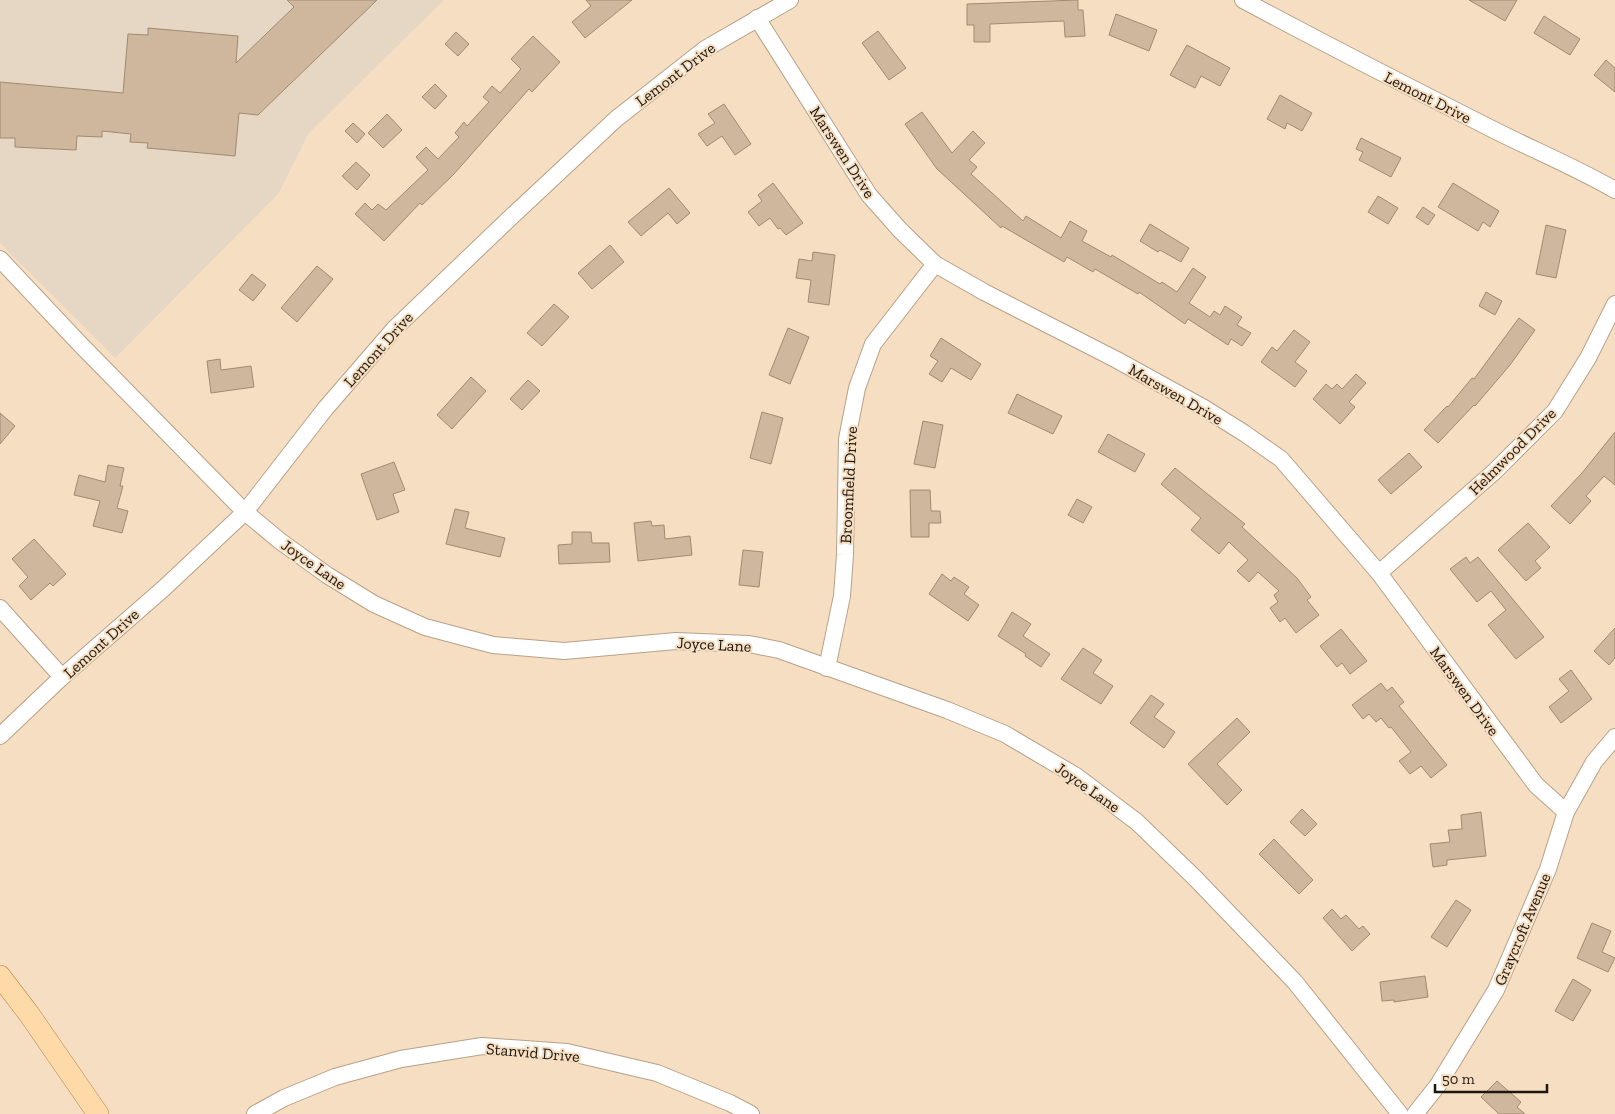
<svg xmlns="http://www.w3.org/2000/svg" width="1615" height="1114" viewBox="0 0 1615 1114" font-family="'Zilla Slab',serif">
<rect width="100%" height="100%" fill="#f6dec2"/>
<polygon fill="#e6d6c4" points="0,0 444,0 308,134 279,193 115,358 0,243"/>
<g fill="#ceb79c" stroke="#a08b71">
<polygon points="287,0 377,0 258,115 239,113 235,156 147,148 148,143 130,142 131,134 102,131 102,137 77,136 76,150 15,147 15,138 0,138 0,82 123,93 128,34 148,35 148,28 238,36 236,63 294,7"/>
<polygon points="586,0 632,0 585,38 572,22 591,6"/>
<polygon points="1078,0 1078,10 1083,10 1085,36 1065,37 1064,21 990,24 990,42 974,42 974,25 967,25 967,4"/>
<polygon points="1469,0 1517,0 1505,21"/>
<polygon points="1116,14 1157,30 1149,51 1109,35"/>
<polygon points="1544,16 1580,39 1570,55 1534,33"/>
<polygon points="878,31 906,68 889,80 862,43"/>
<polygon points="456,32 469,44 458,56 445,44"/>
<polygon points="533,36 560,62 532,92 529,89 454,174 422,205 420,203 384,241 355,214 365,203 372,210 378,204 386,210 428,170 416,157 426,147 438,159 459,137 455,133 464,122 467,126 489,102 483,97 492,86 500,93 521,69 511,59"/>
<polygon points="1187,45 1230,68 1220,86 1201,76 1195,88 1170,75"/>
<polygon points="1606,60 1615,68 1615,92 1594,75"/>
<polygon points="435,84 447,96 435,109 422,97"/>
<polygon points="1280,95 1312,113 1302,131 1287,123 1285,129 1267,119"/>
<polygon points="724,104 751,144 735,155 722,136 707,146 698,134 715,123 708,114"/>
<polygon points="922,112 952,153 973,131 985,143 969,160 977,167 971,174 1023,221 1026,216 1061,238 1070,221 1087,231 1082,241 1111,257 1112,255 1160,284 1162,282 1177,292 1193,268 1206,277 1189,303 1210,317 1214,311 1220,315 1225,306 1242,317 1237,325 1251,333 1242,346 1231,339 1228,345 1188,319 1185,324 1139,292 1138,294 1095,269 1093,272 1067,257 1064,262 1002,226 1001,228 937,169 905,124"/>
<polygon points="387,114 402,130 383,148 368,133"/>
<polygon points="353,123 365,134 357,143 345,131"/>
<polygon points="1361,138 1401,158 1391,177 1359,160 1363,152 1356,149"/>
<polygon points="356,162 370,175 357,190 342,176"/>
<polygon points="773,183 803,223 786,235 780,228 778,229 770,218 759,226 748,212 762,201 758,195"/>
<polygon points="1453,183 1499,211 1490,227 1483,222 1478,231 1438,207"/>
<polygon points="669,188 690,213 677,224 668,213 641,236 628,222"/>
<polygon points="1378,196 1398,208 1388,224 1368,212"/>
<polygon points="1423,207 1435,215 1428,225 1416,217"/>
<polygon points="1150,224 1189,248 1181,262 1160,250 1158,252 1140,241"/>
<polygon points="1546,225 1566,230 1556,278 1536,274"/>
<polygon points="610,245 624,262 592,289 578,273"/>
<polygon points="813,252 835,255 829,305 808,302 811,280 796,278 799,259 812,261"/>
<polygon points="317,266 333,279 297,322 281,308"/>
<polygon points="252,274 266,285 253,301 239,290"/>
<polygon points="1486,292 1502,301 1495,315 1479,306"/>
<polygon points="554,304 569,317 542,346 527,333"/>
<polygon points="1519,318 1535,330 1510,365 1475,406 1474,405 1438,443 1424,430 1447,406 1448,407 1472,378 1474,379"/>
<polygon points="788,328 809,337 790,384 769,375"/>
<polygon points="1294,330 1310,342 1295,362 1307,371 1295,387 1261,362 1272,347 1277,351"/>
<polygon points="941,338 981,364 971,380 951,368 942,382 929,374 938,361 930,356"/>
<polygon points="220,359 221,370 251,366 254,387 211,393 207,361"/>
<polygon points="1356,374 1366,383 1349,402 1355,407 1340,424 1313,399 1326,384 1332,389 1337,384 1342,389"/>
<polygon points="471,377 486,391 452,429 437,415"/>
<polygon points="528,380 540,391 522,410 510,399"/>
<polygon points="1017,394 1062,416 1053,434 1008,413"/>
<polygon points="762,412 783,418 771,464 750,458"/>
<polygon points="0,413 15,426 0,444"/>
<polygon points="923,421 943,425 935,468 914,464"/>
<polygon points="1615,432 1615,485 1604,476 1586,496 1591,501 1570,524 1551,506 1582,473"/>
<polygon points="1108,434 1145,454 1135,472 1098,452"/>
<polygon points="1409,453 1422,467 1391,494 1378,480"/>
<polygon points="394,462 405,490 393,494 399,512 377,520 361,474"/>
<polygon points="108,465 124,468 120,486 123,486 117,508 128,511 122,533 93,526 100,501 74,495 79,475 105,482"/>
<polygon points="1175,468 1245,524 1242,527 1297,578 1311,597 1307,600 1319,615 1296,633 1285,618 1280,622 1270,608 1278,602 1274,595 1279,591 1258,572 1249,582 1237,571 1248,560 1229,542 1219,554 1191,530 1201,518 1161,484"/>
<polygon points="910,490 930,490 931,511 940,511 941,523 929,523 929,537 911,537"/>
<polygon points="1077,499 1092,507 1083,523 1068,515"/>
<polygon points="455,509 469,512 465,528 505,538 500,557 446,544"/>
<polygon points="651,521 652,526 664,525 665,539 690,536 692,555 638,561 634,523"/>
<polygon points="1528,523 1550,547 1535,561 1541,568 1526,581 1498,550"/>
<polygon points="572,532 591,532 592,543 609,543 610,562 559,564 558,545 572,544"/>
<polygon points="34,539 66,574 53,586 50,583 31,600 19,586 28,577 12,559"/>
<polygon points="743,550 763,552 759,587 739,585"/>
<polygon points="1466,557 1470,563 1478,557 1544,637 1516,659 1488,625 1506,610 1491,591 1477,602 1450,569"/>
<polygon points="942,574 951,581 954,577 969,587 964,594 979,605 968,621 929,594"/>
<polygon points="1012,612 1031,624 1023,636 1050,654 1041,667 1025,656 1026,654 998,636"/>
<polygon points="1615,628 1615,658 1609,665 1594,651"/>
<polygon points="1341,629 1367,661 1350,674 1342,663 1337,667 1320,646"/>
<polygon points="1083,648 1102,660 1093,673 1113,686 1101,704 1061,679"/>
<polygon points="1571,670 1592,699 1561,723 1549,707 1569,691 1559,679"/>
<polygon points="1381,683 1387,691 1392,687 1404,702 1399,706 1447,765 1431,778 1421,766 1410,774 1399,761 1411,752 1391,727 1389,728 1381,718 1376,722 1369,714 1363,719 1352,705"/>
<polygon points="1151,695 1164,704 1154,717 1175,732 1164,748 1130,723"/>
<polygon points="1237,718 1250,732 1217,764 1242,790 1227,805 1188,764"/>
<polygon points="1302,809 1317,824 1305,836 1290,822"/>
<polygon points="1481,812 1486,856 1447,860 1447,865 1433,867 1430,844 1450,842 1448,830 1462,829 1461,815"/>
<polygon points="1274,839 1313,880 1299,894 1259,854"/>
<polygon points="1456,900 1471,910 1447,947 1431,937"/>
<polygon points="1332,909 1341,919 1346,915 1359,929 1363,926 1370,934 1352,951 1323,918"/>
<polygon points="1592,923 1611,931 1602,952 1615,958 1608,972 1577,958"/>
<polygon points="1425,976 1428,997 1394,1002 1394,1000 1382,1001 1380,982"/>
<polygon points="1573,979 1591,990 1573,1021 1555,1011"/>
<polygon points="1497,1081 1521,1102 1517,1107 1525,1114 1499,1114 1481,1097"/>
</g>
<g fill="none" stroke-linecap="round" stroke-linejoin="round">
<g stroke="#b8a187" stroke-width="18">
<g id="minor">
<path d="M1243,0C1327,45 1411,88 1496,131C1536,151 1577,168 1615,190"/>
<polyline points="757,18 869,195 900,230 935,264 984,292 1117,360 1204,408 1244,433 1281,459 1379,573 1536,785 1566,812"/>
<polyline points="0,259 79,343 245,512 280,541 327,575 374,604 425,627 493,645 564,651 676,641 749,644 779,650 947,710 1005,734 1076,776 1137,822 1195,878 1295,982 1400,1114"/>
<polyline points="1379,573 1495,471 1555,411 1588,358 1615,304"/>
<polyline points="0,608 62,677"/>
<polyline points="827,668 842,596 845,555 847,439 857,388 873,344 935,264"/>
<polyline points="0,736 62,677 163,589 245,512 325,409 395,328 510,218 616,119 705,49 790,0"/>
<polyline points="255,1114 284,1098 335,1077 401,1059 482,1046 567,1052 657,1073 730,1103 751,1114"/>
<polyline points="1415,1114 1438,1085 1496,990 1548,869 1566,812 1594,762 1615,737"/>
</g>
</g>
<g stroke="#b1864d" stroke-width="22">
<polyline id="major" points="0,976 29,1014 98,1114"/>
</g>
<use href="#minor" stroke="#fff" stroke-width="16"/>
<use href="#major" stroke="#ffdaa9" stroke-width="21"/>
</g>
<g text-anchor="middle" stroke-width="4" stroke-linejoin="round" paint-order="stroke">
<g font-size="16" fill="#1f170d" stroke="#f6dec2">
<text transform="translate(675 74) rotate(-37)" y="6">Lemont Drive</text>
<text transform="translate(1428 97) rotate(27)" y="6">Lemont Drive</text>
<text transform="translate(843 152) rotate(57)" y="6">Marswen Drive</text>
<text transform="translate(378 349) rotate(-48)" y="6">Lemont Drive</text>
<text transform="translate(1176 394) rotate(30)" y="6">Marswen Drive</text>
<text transform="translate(1512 451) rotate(-45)" y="6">Helmwood Drive</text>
<text transform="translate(848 485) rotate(-87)" y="6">Broomfield Drive</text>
<text transform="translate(314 564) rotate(35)" y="6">Joyce Lane</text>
<text transform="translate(101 643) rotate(-42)" y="6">Lemont Drive</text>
<text transform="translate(714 644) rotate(3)" y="6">Joyce Lane</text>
<text transform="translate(1465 691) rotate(54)" y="6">Marswen Drive</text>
<text transform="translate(1088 787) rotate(35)" y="6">Joyce Lane</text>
<text transform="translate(1522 929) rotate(-67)" y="6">Graycroft Avenue</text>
<text transform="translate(533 1052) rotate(5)" y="6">Stanvid Drive</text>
</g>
</g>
<path d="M1435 1084v8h112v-8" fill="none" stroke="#1f170d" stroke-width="2.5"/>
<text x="1442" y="1084" font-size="15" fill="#1f170d" stroke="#f6dec2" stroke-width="4" paint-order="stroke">50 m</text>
</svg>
